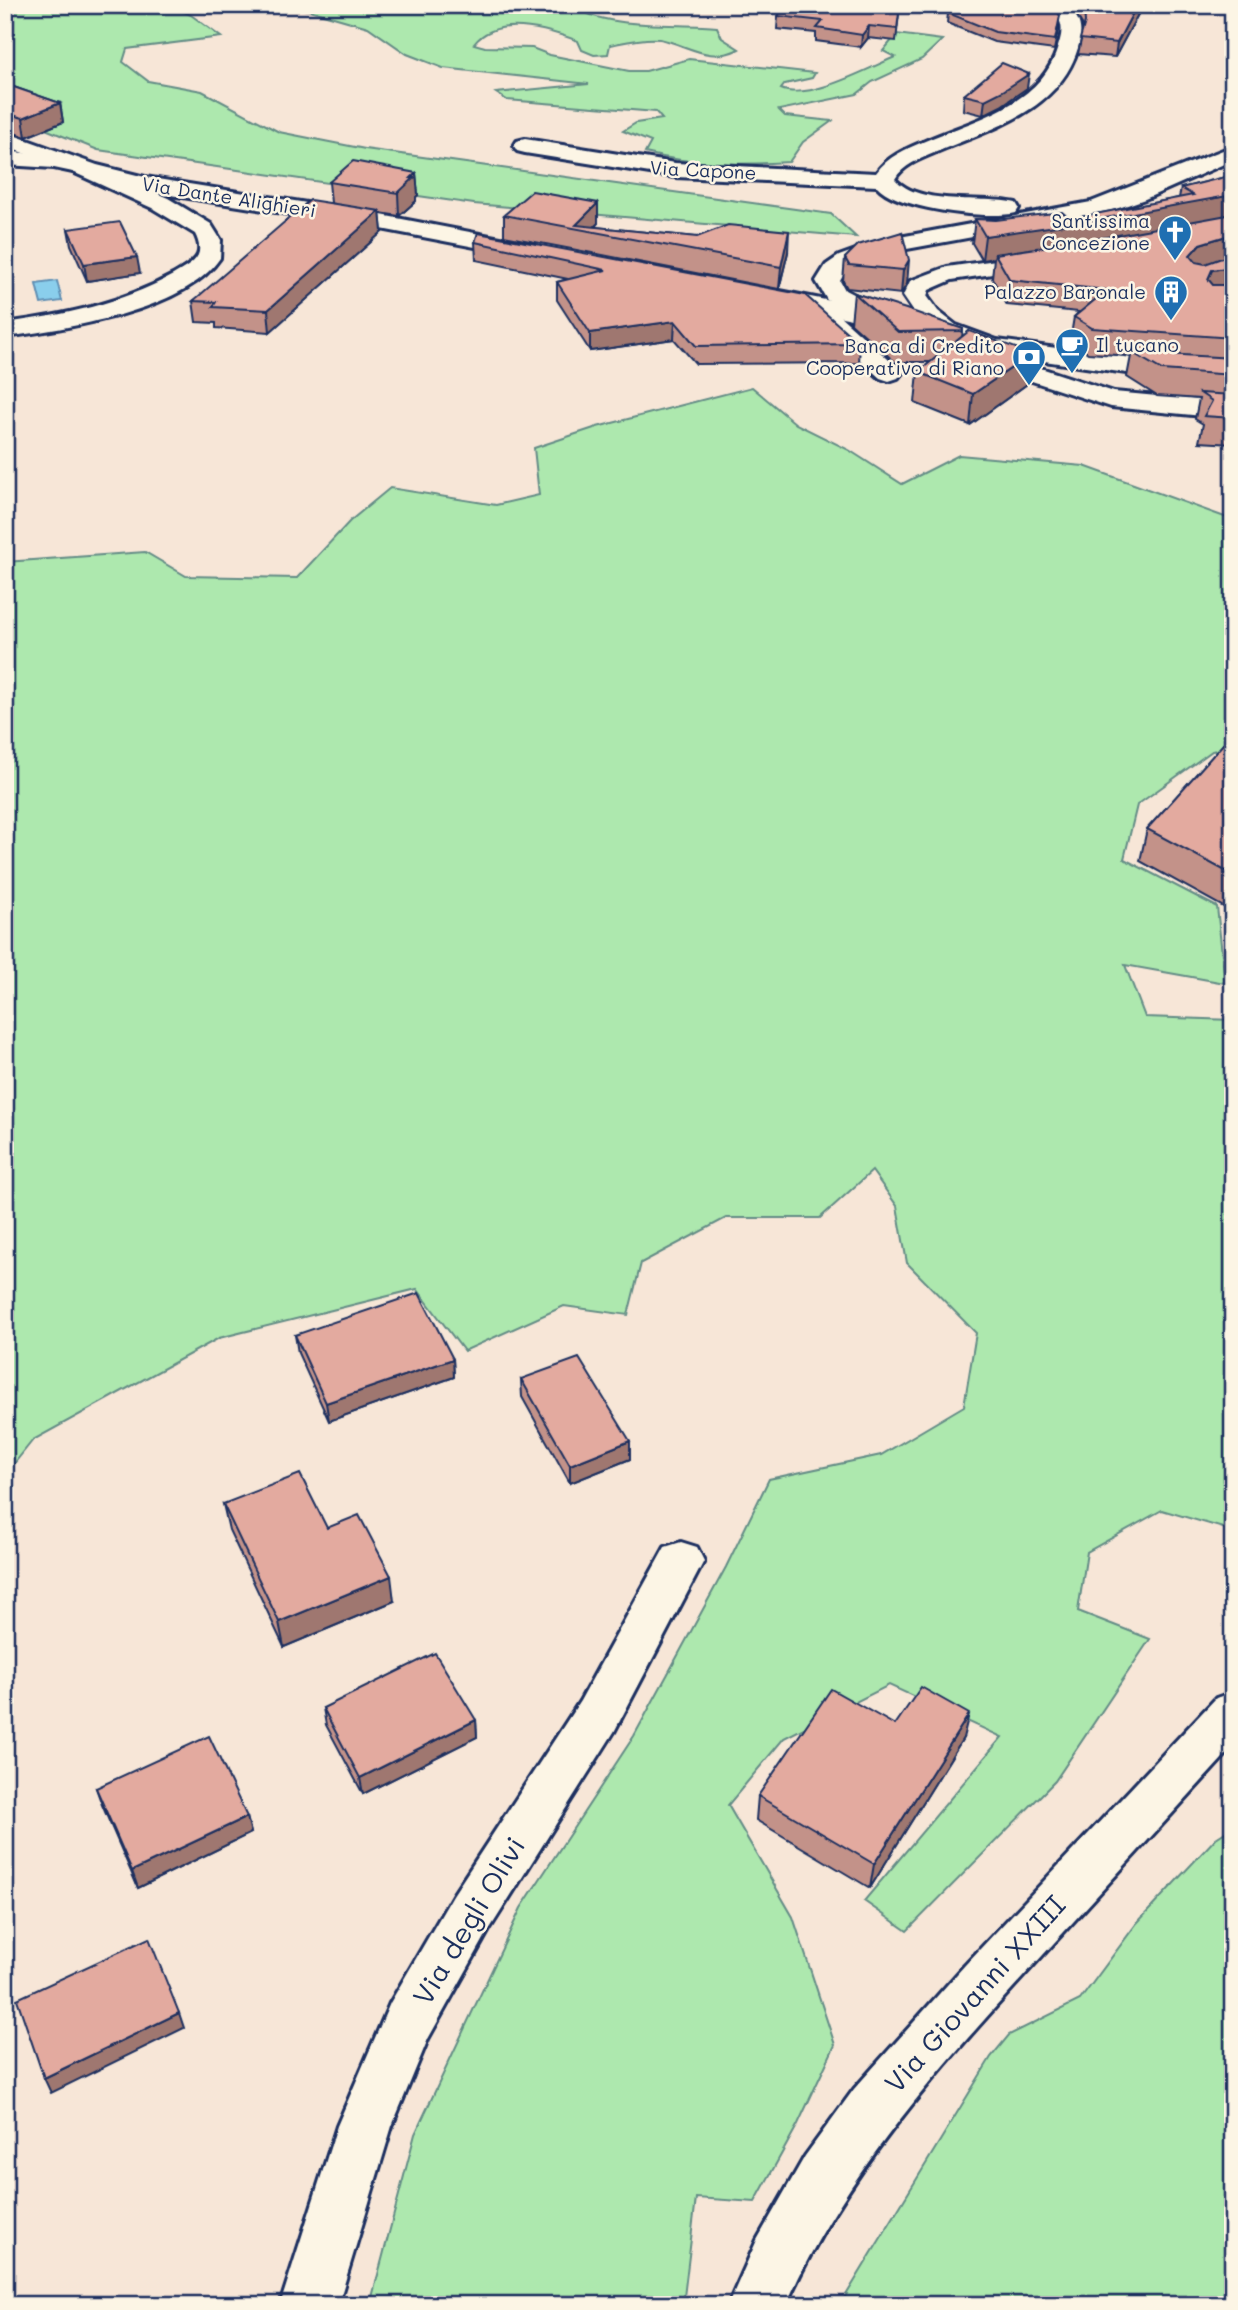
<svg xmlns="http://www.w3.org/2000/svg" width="1238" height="2310" viewBox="0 0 1238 2310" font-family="Mali,sans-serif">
<rect width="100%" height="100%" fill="#f7e6d7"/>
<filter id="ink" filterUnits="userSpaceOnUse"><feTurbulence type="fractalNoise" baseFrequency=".0143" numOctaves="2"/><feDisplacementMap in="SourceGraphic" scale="14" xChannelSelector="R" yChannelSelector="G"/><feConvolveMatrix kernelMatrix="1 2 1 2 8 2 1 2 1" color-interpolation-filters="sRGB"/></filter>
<g filter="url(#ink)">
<g fill="#ade8ae" stroke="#648c86" stroke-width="2">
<polygon points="5,5 169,5 191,15 221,37 127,49 123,62 148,81 202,91 279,132 365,149 831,214 856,237 474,204 98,150 5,113"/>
<path d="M278,5H571C605,30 676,23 717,27L722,38L739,49C710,64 688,45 660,39C644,37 625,42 610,45L608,54L594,55L582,50L578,41C549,30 497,14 474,44L485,47L532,48L550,55L629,71H646L689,59L815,73L812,78L785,84L781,89C809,101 867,69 895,57L883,51L897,34L942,40L922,59L872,82L857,94L779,110L785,116L832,121L803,142L789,162C740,165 692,165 645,153L651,142L623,131L636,123L662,119L656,112L507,100L496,93L589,84L443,68L407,54L368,27L309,10Z"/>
<polygon points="752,387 796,424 849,450 902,484 959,455 1084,466 1233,520 1233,747 1212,751 1137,805 1124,859 1217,907 1225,983 1125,965 1145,1017 1233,1020 1233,1531 1162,1510 1087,1552 1078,1611 1150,1639 1055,1781 907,1931 864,1901 1002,1737 889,1685 784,1738 728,1805 793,1917 835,2045 798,2124 755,2202 696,2198 683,2305 370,2305 415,2134 521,1908 634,1736 726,1567 769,1479 881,1455 964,1406 976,1333 907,1263 897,1206 872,1171 820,1218 726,1218 641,1263 628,1315 564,1306 464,1351 417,1289 219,1338 33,1440 5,1475 5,562 145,552 186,576 297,578 350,521 390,488 496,505 539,495 534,448 597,427"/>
<polygon points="1233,1827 1233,2305 840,2305 991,2057 1009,2035 1080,2000 1137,1923 1216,1838"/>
</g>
<polygon fill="#8aceec" stroke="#5e8eb3" stroke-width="2" points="57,281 62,301 41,304 36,284"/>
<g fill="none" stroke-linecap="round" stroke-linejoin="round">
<g stroke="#1b2f5e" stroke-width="6">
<g id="minor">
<path d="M1041,5H1066C1081,17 1083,31 1078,48C1058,113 989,129 934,153C920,159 903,165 895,179C920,207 982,195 1016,203L1019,208L1016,213C987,220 897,209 877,186L675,177L525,153L517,151L514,146L517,141L525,139L675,163L876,173C888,156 906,149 925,141C973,120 1039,106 1057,50C1060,40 1065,28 1058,18C1054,12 1046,11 1041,5Z"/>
<polygon points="1233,146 1233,160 1145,199 1104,213 896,251 855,266 844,274 840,281 845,290 897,317 900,322 897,327 888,329 879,327 827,300 816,281 826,265 839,256 883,240 1091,202"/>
<path d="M5,151L77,159L168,198L211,224L221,240L220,258C185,311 65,329 5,337V323C64,315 120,304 173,275C181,270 194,264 198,255C201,248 198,240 195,234L152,208L73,172L54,168L5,165Z"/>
<polygon points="1046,253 1054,255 1058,260 1054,265 952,280 929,290 927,296 938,311 956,325 997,340 1147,360 1233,365 1233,381 1147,376 983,352 938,335 920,321 903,296 910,281 947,267"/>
<polygon points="820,304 829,306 898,368 902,373 898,378 889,381 880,378 811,316 808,311 811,306"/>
<polygon points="681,1542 697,1547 704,1561 614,1732 489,1930 428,2039 392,2126 338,2305 280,2305 337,2126 390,2003 453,1895 580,1701 665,1547"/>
</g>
</g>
<g stroke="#1b2f5e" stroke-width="6">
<path id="tertiary" d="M1233,1692V1747C1166,1820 1099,1894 1032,1967C938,2070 843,2175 786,2305H728L757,2240L805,2156L854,2089L965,1965L1216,1698Z"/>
</g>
<g stroke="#1b2f5e" stroke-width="6">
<g id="secondary">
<polygon points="5,132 97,165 145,177 376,214 527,243 535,245 539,250 535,255 527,257 376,228 145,191 81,175 5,146"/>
<polygon points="765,288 851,305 910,322 913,327 910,332 901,334 847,318 756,300 753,295 756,290"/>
<polygon points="980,348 1114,392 1233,403 1233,419 1111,407 971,361 967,356 971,351"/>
</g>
</g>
<use href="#minor" fill="#fcf5e5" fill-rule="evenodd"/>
<use href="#tertiary" fill="#fcf5e5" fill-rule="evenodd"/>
<use href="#secondary" fill="#fcf5e5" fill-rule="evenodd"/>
</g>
<g fill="#c39289" stroke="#1b2f5e" stroke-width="2">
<polygon points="900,5 896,41 868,38 861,47 816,41 816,33 777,29 778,16"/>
<polygon points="1070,5 1143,5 1115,57 1078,54 1083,31 1082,24"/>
<polygon points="948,13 1059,26 1054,50 994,42 947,23"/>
<polygon points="5,84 60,103 63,122 26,137 5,130"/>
<polygon points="1027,88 1001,106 983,115 963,110 964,95"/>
<polygon points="416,173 418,195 416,197 416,201 399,216 380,213 382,232 270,332 216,328 216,323 196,322 193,301 331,203 329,182"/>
<polygon points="1233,175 1233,444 1199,442 1203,424 1195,419 1199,399 1157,396 1127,377 1131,356 1088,353 1070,341 1074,317 1079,312 1007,305 992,278 994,258 982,260 972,243 975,219 996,220 1070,219 1179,198 1181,188"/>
<polygon points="598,203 598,223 595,227 697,237 788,252 779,289 504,236 504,215"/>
<polygon points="68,229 140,273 87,281 71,245"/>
<polygon points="902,232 907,284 901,294 847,288 843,281 845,258"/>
<polygon points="478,233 860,344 859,363 696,364 674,339 590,351 557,300 557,282 568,279 476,260 475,242"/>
<polygon points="854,293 963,329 962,337 1027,384 970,425 915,403 918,372 931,362 895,362 851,323"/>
<polygon points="1233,733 1233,943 1230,942 1231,911 1140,861 1147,829"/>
<polygon points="295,1335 453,1359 454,1377 329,1421 298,1353"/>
<polygon points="521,1379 630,1441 630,1459 570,1483 522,1397"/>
<polygon points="223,1504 394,1601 284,1647 229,1530"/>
<polygon points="323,1708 476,1720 477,1737 363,1794 326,1725"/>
<polygon points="895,1725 963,1738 870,1888 756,1820 758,1796"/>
<polygon points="96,1788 247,1817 251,1833 138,1888 102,1805"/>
</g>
<g fill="#9f776f" stroke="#1b2f5e" stroke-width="2">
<polygon points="1137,5 1143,5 1115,57 1117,43"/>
<polygon points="869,26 868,38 861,47 862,35"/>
<polygon points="1029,74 1027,88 1001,106 983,115 985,100"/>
<polygon points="60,103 63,122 26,137 23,118"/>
<polygon points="416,173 418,195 416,197 416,201 399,216 398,193 411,178"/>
<polygon points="1233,195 1233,218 1081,246 995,254 994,258 982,260 985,236"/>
<polygon points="598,203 598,223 590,231 576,225"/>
<polygon points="380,211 382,232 270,332 268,310"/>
<polygon points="789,231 788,252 779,289 781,267"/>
<polygon points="1233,234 1233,255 1195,269 1190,255 1200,244"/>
<polygon points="137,257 140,273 87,281 84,264"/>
<polygon points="909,260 907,284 901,294 903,270"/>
<polygon points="1233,267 1233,291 1208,294 1208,279 1212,270"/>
<polygon points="675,321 674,339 590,351 590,333"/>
<polygon points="1032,354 1027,384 970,425 973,394"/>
<polygon points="453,1359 454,1377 329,1421 326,1403"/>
<polygon points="630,1441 630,1459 570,1483 570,1465"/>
<polygon points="391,1576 394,1601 284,1647 279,1622"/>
<polygon points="969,1714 963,1738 870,1888 874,1864"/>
<polygon points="476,1720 477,1737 363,1794 360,1778"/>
<polygon points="247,1817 251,1833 138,1888 132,1871"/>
<polygon points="179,2013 184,2028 51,2093 44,2078"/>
</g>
<g fill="#e3aa9f" stroke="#1b2f5e" stroke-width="2">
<polygon points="785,5 900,5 897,29 869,26 862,35 817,28 823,21 778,16"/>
<polygon points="957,5 1052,5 1056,8 1060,16 1055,40 995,32 948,13"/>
<polygon points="1081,5 1137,5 1117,43 1080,39 1085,22 1084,10"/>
<polygon points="1002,63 1029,74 1003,91 985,100 964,95"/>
<polygon points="5,84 60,103 23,118 5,113"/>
<polygon points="353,161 416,173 411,178 414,178 398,193 329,182"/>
<polygon points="1233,175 1233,195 1084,222 985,236 975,219 996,220 1062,212 1070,219 1193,195 1181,188"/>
<polygon points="532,191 598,203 576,225 697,237 728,225 789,231 781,267 504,215"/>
<polygon points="310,200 380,211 268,310 213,307 216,302 193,301"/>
<polygon points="1233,214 1233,234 1200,244 1190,255 1196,262 1205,264 1233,254 1233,267 1212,270 1208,279 1213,285 1233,285 1233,338 1092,328 1074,317 1107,290 1010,280 995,254 1085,241"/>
<polygon points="120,222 137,257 84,264 68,229"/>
<polygon points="902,232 909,260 903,270 849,265 845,258 858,245"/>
<polygon points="478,233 805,295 860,344 696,346 675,321 590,333 557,282 606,270 475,242"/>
<polygon points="854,293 906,309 963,329 963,331 898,332"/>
<polygon points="969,331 1032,354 973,394 918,372"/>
<polygon points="1131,352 1233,358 1233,375 1162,370"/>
<polygon points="1200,393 1233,395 1233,418 1204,416 1212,401"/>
<polygon points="1233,733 1233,875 1147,829"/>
<polygon points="419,1293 453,1359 326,1403 295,1335"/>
<polygon points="579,1358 630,1441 570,1465 521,1379"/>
<polygon points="300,1474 327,1528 359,1515 391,1576 279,1622 223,1504"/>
<polygon points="435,1653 476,1720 360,1778 323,1708"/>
<polygon points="921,1687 969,1714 874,1864 758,1796 831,1689 895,1725"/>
<polygon points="209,1736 247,1817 132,1871 96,1788"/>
<polygon points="149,1938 179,2013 44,2078 17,1999"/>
</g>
</g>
<defs>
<g id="church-pin" transform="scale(1.75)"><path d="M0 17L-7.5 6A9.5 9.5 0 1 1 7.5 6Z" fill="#1f6fb2" stroke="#fcf5e5"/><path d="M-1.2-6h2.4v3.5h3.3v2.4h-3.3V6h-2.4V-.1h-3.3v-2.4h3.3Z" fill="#fff"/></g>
<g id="building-pin" transform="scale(1.75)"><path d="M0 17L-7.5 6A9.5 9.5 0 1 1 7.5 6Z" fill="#1f6fb2" stroke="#fcf5e5"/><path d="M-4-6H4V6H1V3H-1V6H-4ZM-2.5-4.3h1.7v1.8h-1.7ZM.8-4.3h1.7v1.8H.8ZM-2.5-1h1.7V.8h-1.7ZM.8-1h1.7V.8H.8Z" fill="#fff"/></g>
<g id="cafe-pin" transform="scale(1.75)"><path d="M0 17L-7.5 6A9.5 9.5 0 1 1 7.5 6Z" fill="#1f6fb2" stroke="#fcf5e5"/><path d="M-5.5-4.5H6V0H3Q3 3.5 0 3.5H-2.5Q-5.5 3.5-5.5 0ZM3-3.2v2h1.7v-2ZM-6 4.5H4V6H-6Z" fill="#fff"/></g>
<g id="bank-pin" transform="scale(1.75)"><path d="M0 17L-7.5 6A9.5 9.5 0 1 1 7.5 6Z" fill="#1f6fb2" stroke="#fcf5e5"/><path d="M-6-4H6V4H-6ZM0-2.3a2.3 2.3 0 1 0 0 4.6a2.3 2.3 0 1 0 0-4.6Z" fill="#fff"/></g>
</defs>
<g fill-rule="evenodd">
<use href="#church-pin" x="1175" y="232"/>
<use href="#building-pin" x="1171" y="292"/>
<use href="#cafe-pin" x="1072" y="345"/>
<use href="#bank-pin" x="1029" y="357"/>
</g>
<g text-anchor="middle" stroke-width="5" stroke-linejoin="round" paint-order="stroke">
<g font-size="19" fill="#1b2f5e" stroke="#fcf5e5">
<text transform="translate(703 170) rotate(3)" y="7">Via Capone</text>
<text transform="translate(229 197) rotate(9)" y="7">Via Dante Alighieri</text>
</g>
<g font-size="19" fill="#1b2f5e" stroke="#fcf5e5" text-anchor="end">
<text x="1150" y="228">Santissima<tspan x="1150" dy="22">Concezione</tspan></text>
<text x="1146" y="299">Palazzo Baronale</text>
<text x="1096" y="352" text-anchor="start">Il tucano</text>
<text x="1004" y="353">Banca di Credito<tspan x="1004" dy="22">Cooperativo di Riano</tspan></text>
</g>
<g font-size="28" fill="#1b2f5e" stroke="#fcf5e5">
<text transform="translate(469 1921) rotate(-59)" y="10">Via degli Olivi</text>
<text transform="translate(975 1994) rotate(-48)" y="10">Via Giovanni XXIII</text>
</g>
</g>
<rect width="1238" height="2310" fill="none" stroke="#fcf5e5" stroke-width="28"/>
<rect x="14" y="14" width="1210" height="2282" fill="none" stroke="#1b2f5e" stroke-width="2.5" filter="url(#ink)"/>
</svg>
